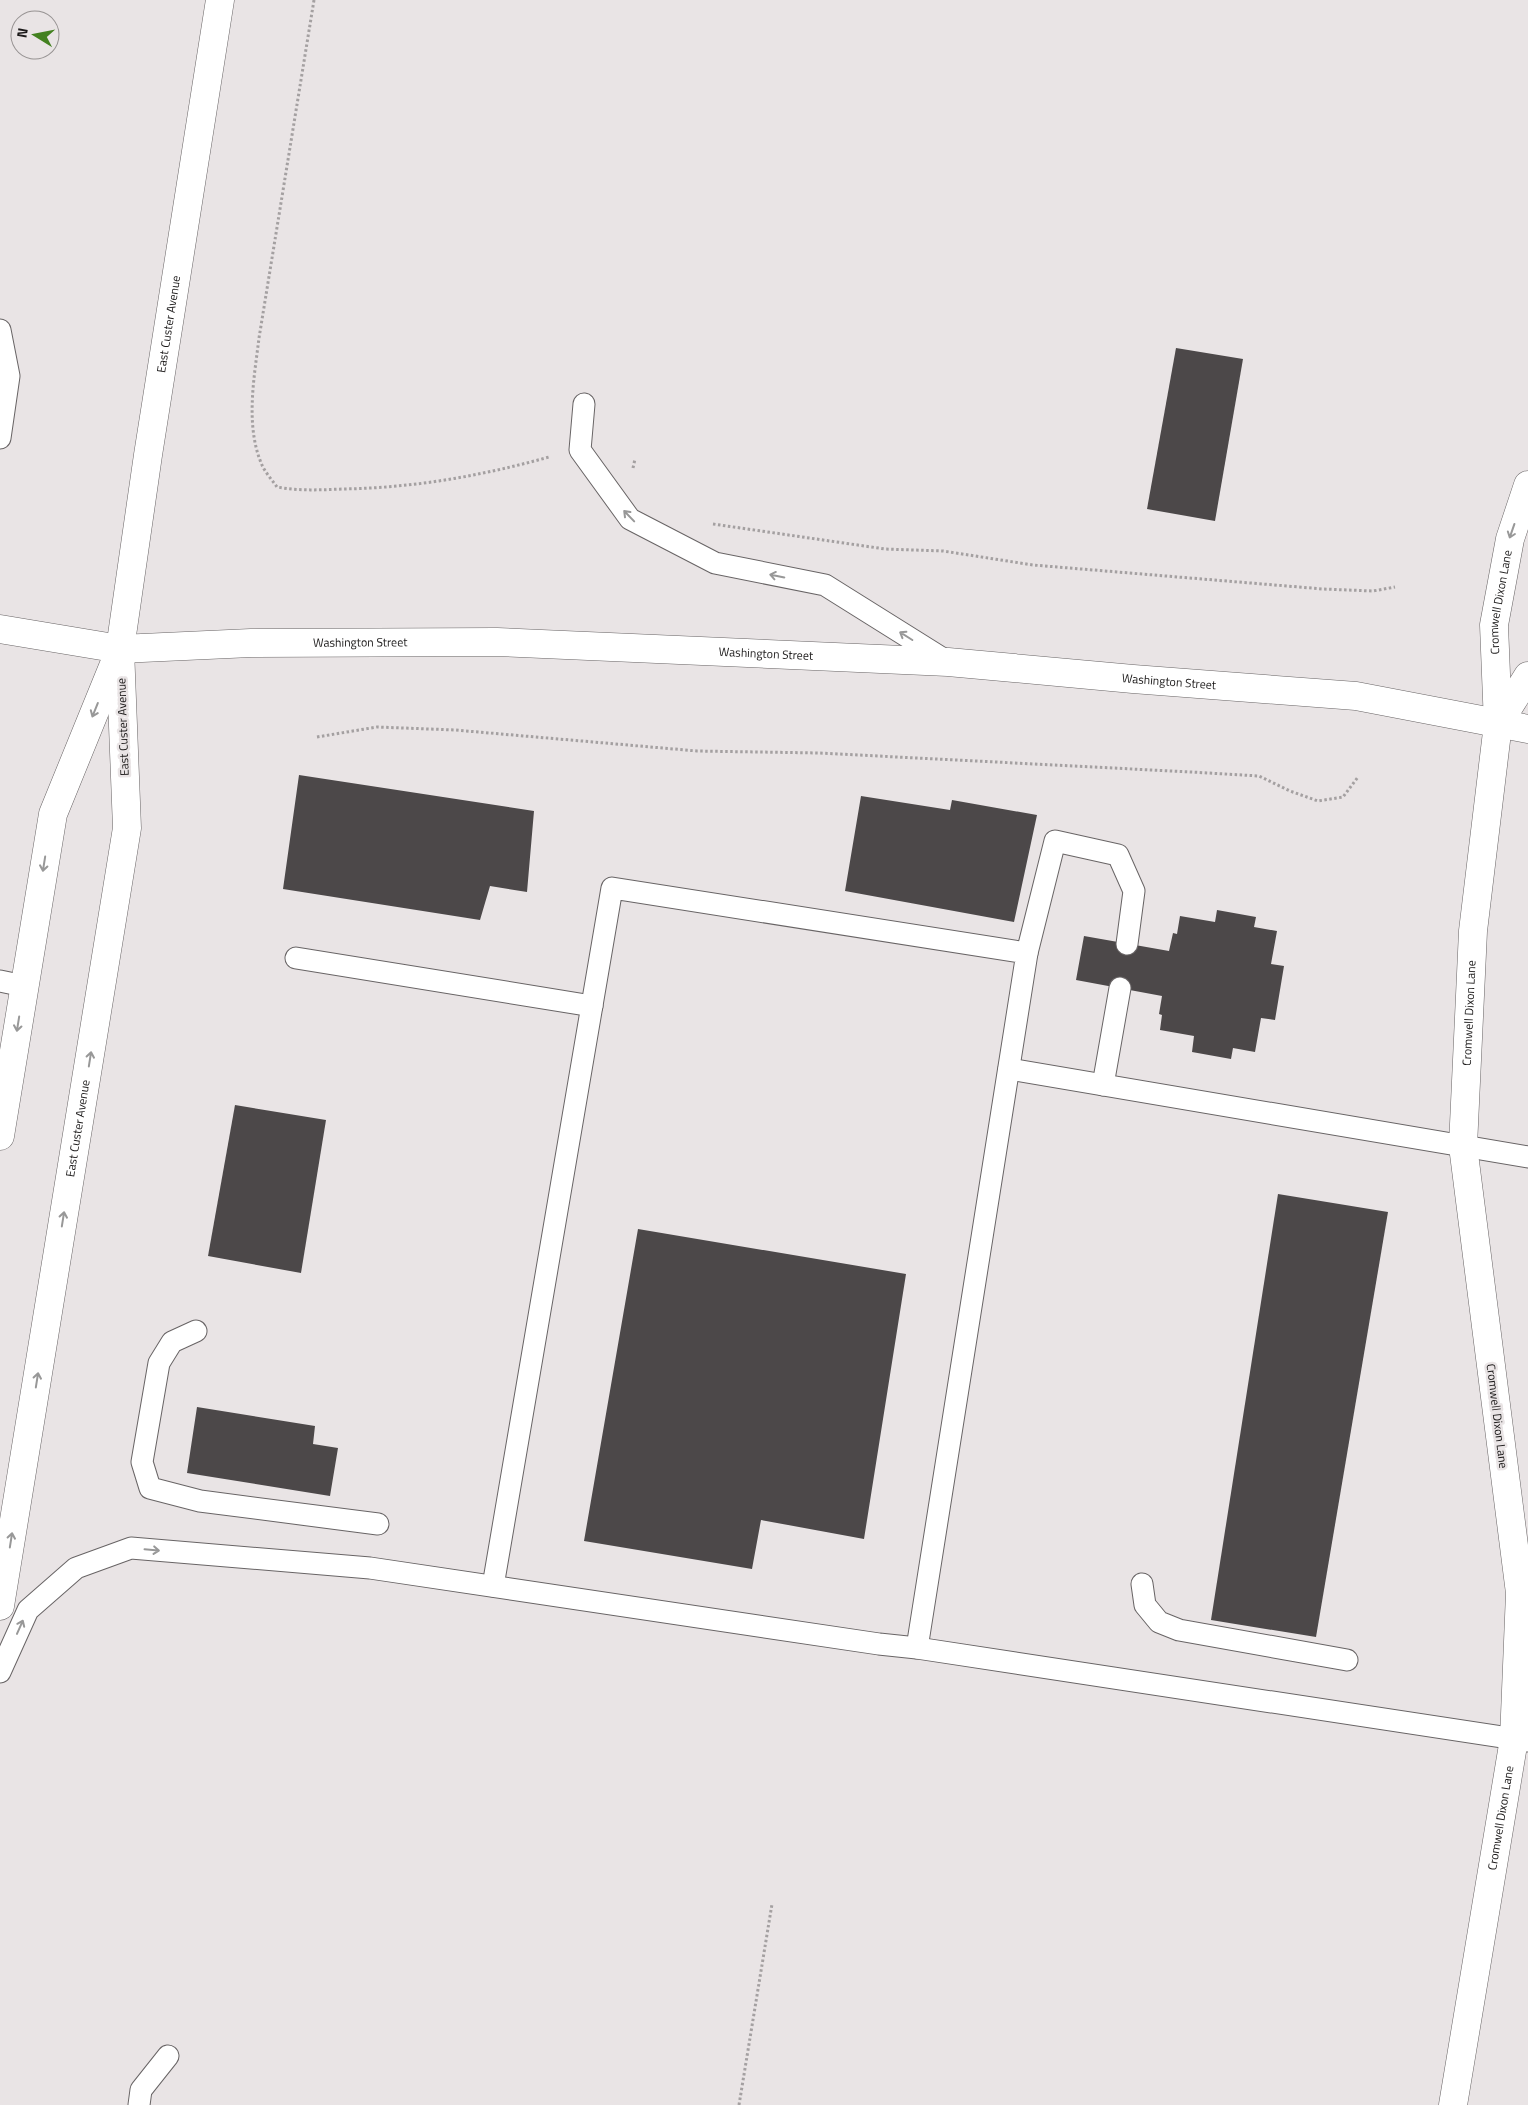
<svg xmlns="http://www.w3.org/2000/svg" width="1528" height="2105" viewBox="0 0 1528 2105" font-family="'Titillium Web',sans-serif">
<rect width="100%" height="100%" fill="#e9e4e5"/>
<g fill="#4c4849">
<polygon points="1176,348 1243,359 1215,521 1147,509"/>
<polygon points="299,775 534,811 527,892 490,886 480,920 283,889"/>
<polygon points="861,796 950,810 952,800 1037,815 1014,922 845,891"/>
<polygon points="1217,910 1256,917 1254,927 1277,931 1271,964 1284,966 1275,1020 1261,1018 1255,1052 1233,1048 1231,1059 1192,1052 1194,1036 1160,1030 1162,1015 1159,1014 1162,996 1076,980 1084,936 1169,951 1173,933 1177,934 1180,916 1215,922"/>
<polygon points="235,1105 326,1120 301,1273 208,1256"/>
<polygon points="1278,1194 1388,1212 1316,1637 1211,1620"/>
<polygon points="638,1229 906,1274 864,1539 761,1520 752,1569 584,1541"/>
<polygon points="197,1407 315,1426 313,1444 338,1448 330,1496 187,1473"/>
</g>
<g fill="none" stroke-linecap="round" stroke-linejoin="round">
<g stroke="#686465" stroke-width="23">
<g id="lane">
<polyline points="0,330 9,376 0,438"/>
<polyline points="584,404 580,450 630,519 715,563 825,585 948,662"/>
<polyline points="1027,953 1055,841 1118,855 1134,891 1127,944"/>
<polyline points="296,958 592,1006"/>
<polyline points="0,981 24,986"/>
<polyline points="1009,1069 1528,1157"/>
<polyline points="1103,1085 1120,988"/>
<polyline points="196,1331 172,1342 159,1363 142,1462 150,1488 200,1501 378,1524"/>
<polyline points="1142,1584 1145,1605 1159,1622 1179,1630 1347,1660"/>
<polyline points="493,1586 612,888 1027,953 917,1648"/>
<polyline points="0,1672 28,1610 76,1568 131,1548 370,1568 879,1644 917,1648 1528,1741"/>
<polyline points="139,2105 141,2090 168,2056"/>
</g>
</g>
<g stroke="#686465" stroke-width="29">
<g id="street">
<polyline points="1498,724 1528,676"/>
<path id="s1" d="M1453,2105L1514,1739L1520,1593L1463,1146L1473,931L1498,724L1494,625L1510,539L1528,485"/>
</g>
</g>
<g stroke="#686465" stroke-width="29">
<g id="secondary">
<path id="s2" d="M0,629L120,649L251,643L497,642L948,662L1133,679L1356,696L1528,729"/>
<polyline points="0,1136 53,814 117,657"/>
<path id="s3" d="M0,1606L127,828L120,649L148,455L220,0"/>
</g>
</g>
<g stroke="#a4a0a1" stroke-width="3" stroke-dasharray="2.5 2.5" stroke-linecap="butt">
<path d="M314,0L259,338C254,379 245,426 262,465C265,472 272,480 277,487C299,491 320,490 342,489C413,488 481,476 549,457"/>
<polyline points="633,468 635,459"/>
<polyline points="713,524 885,549 943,551 1033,565 1323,589 1373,591 1395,587"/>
<polyline points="317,737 377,727 455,730 697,751 819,753 1191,772 1259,776 1290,791 1318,801 1343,797 1358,777"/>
<polyline points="739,2105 772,1904"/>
</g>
<use href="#lane" stroke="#fff" stroke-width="21"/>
<use href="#street" stroke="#fff" stroke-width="28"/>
<use href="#secondary" stroke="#fff" stroke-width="28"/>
</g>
<defs><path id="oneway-shaft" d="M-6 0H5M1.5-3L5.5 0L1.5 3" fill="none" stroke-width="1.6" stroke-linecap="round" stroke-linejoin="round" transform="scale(1.25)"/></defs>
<g stroke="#989898">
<use href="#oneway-shaft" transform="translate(629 516) rotate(-134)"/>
<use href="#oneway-shaft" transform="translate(1512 531) rotate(109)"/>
<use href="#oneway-shaft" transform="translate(777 576) rotate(-169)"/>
<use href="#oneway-shaft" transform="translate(906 636) rotate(-148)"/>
<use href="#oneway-shaft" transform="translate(95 710) rotate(112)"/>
<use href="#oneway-shaft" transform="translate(44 864) rotate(99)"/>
<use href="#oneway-shaft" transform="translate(18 1024) rotate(99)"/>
<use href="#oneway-shaft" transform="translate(90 1059) rotate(-81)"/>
<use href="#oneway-shaft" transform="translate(63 1219) rotate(-81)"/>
<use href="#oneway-shaft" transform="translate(37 1380) rotate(-81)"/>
<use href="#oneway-shaft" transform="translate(11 1540) rotate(-81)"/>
<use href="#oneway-shaft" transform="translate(152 1550) rotate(5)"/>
<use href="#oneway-shaft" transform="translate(20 1627) rotate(-66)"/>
</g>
<g text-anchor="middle" stroke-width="5" stroke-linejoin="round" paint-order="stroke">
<g font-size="12" fill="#1b1919" stroke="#e9e4e5">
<text dy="4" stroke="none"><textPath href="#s3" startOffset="1296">East Custer Avenue</textPath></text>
<text dy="4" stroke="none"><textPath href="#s1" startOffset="1514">Cromwell Dixon Lane</textPath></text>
<text dy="4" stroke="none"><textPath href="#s2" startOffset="362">Washington Street</textPath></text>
<text dy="4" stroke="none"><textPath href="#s2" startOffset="768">Washington Street</textPath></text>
<text dy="4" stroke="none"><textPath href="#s2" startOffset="1172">Washington Street</textPath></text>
<text transform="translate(123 727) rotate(-92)" y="4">East Custer Avenue</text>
<text dy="4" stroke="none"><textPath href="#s1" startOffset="1101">Cromwell Dixon Lane</textPath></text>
<text dy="4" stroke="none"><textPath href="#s3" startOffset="484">East Custer Avenue</textPath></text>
<text transform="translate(1497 1416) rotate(83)" y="4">Cromwell Dixon Lane</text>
<text dy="4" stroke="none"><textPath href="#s1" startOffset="291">Cromwell Dixon Lane</textPath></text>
</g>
</g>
<g transform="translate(35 35) rotate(280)"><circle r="24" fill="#e9e4e5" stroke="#979393"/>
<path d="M0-4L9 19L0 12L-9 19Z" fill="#438120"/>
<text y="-8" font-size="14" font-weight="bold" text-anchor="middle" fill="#1b1919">N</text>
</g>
</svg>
